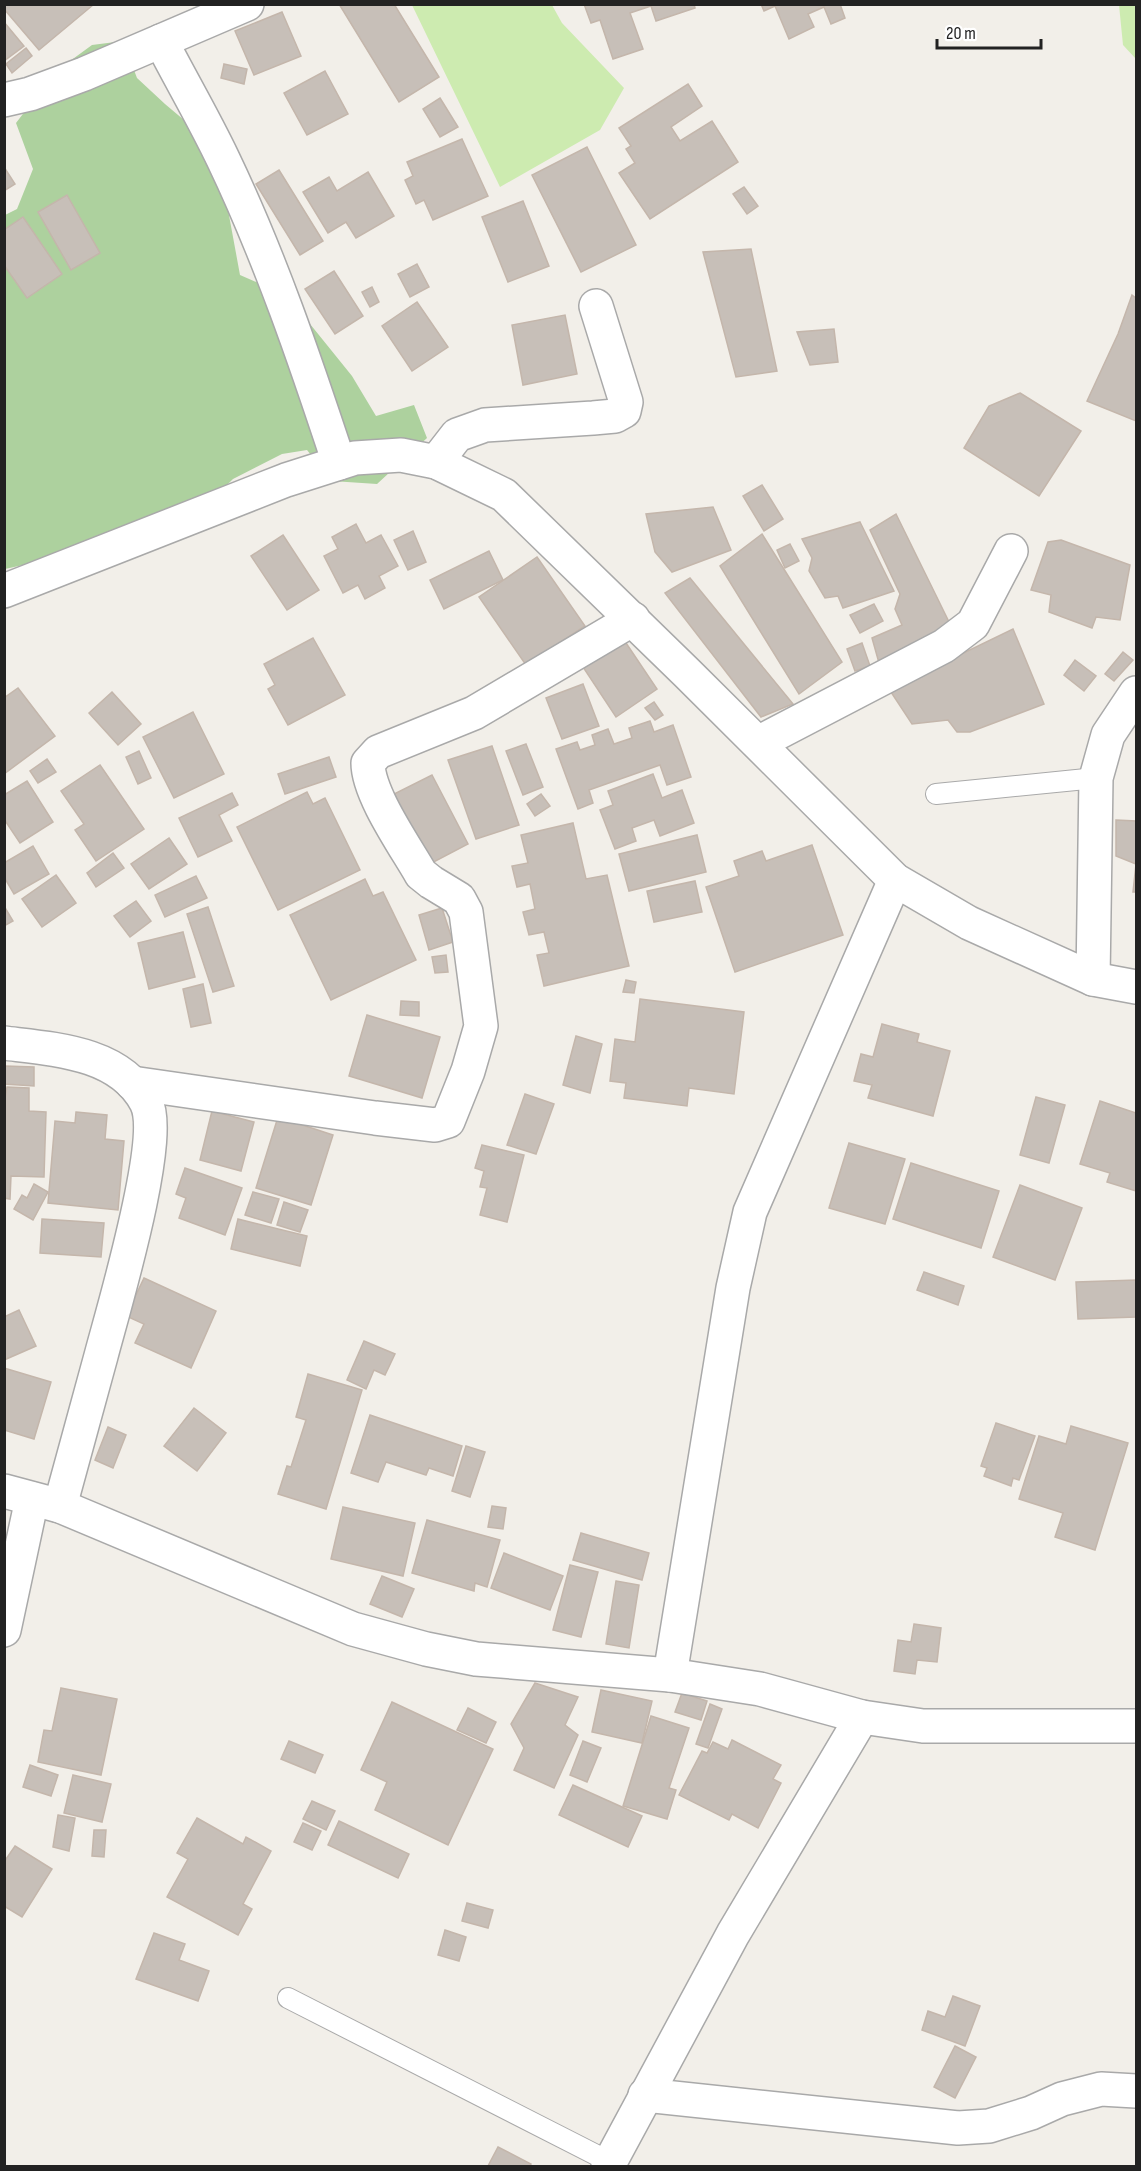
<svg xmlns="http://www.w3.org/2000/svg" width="1141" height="2171" viewBox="0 0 1141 2171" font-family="'Sofia Sans Condensed',sans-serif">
<rect width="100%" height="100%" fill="#f2efe9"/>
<g fill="#cdebb0">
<polygon points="412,5 552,5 562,23 624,88 600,130 500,187"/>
<polygon points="1119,5 1136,5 1136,59 1123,45"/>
</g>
<polygon fill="#add19e" points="123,41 137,78 165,104 197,131 226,199 240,275 279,292 306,319 352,376 376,416 414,405 427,438 377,484 332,481 307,450 282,454 233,479 181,530 5,569 5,215 17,209 33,169 16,123 55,72 92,45"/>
<g fill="#c7bfb8" stroke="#c4b6ab" stroke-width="1.5">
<polygon points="4,4 93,4 93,5 39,50 4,9"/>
<polygon points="339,4 394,4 439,77 399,102"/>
<polygon points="584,4 694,4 695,8 656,21 651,6 630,13 643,49 613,59 600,20 591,23"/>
<polygon points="761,4 840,4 845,18 831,24 824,7 808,14 814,27 789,39 775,6 764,11"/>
<polygon points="282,12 301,56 254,75 235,31"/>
<polygon points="4,22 24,46 4,61"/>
<polygon points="26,48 32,56 12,73 6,64"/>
<polygon points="224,64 247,69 244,84 221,78"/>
<polygon points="325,71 348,114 307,135 284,93"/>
<polygon points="688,84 702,106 671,127 680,141 712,121 738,162 650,219 619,173 635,163 626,149 631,146 619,128"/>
<polygon points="440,98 458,127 440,137 423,109"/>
<polygon points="462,139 488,196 433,220 424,200 416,204 405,180 413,176 407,162"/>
<polygon points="587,147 636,245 581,272 532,175"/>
<polygon points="4,167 15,184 4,191"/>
<polygon points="279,170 323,241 300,255 256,184"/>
<polygon points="368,172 394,216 356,238 346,222 328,233 303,192 329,177 337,191"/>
<polygon points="744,187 758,206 747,214 733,194"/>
<polygon points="67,195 100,253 71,270 38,212"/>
<polygon points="523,201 549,266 508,282 482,217"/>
<polygon points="23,217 62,274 27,298 4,265 4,230"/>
<polygon points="751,249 777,371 736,377 703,252"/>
<polygon points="417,264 429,287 410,297 398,274"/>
<polygon points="334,271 363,316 335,334 305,289"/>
<polygon points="372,287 379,302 370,307 362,292"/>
<polygon points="1132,295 1136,298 1136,421 1087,401 1118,334"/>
<polygon points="417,302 448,347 412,371 382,326"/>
<polygon points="565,315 577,374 523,385 512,325"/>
<polygon points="834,329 838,362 810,365 797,332"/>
<polygon points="1020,393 1081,431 1039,496 964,448 989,406"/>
<polygon points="762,485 783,519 764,531 743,496"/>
<polygon points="713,507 731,550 672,572 655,552 646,514"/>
<polygon points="896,514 954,632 879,663 872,638 902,625 895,609 900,594 870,530"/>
<polygon points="860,522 894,591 843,608 838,596 825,598 809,571 812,558 802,539"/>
<polygon points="356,524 366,543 381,535 398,566 379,576 385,588 365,599 358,585 343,593 324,556 338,549 332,537"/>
<polygon points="413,531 426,562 408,570 394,540"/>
<polygon points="762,534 842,662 799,694 720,566"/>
<polygon points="283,535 319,590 287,610 251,556"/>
<polygon points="1061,540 1130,565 1120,620 1096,617 1092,628 1049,612 1051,595 1031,590 1048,542"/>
<polygon points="790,544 799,561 785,568 777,550"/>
<polygon points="489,551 503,580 444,609 430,580"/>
<polygon points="537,557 585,626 526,665 479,597"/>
<polygon points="690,578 793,704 761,717 665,593"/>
<polygon points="874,604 883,621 860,633 850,615"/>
<polygon points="1013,629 1044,704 970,732 957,732 948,720 912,724 889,689"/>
<polygon points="313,638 345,695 288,725 268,689 275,685 264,664"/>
<polygon points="624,640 657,689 616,717 583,667"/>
<polygon points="862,643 870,666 855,671 847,649"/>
<polygon points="1123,652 1133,660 1114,681 1105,674"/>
<polygon points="1075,660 1096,676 1084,691 1064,675"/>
<polygon points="583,684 599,726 562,739 546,698"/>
<polygon points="18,688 55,736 4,774 4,698"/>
<polygon points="112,692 141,724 118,745 89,713"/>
<polygon points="654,702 663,715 655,720 645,708"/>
<polygon points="193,712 224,774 174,798 143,737"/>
<polygon points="650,721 654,732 673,725 691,777 667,785 660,765 589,790 593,803 578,809 556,749 577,742 580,750 595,745 592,735 608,729 614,744 632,738 629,728"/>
<polygon points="526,744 543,787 523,795 506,751"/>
<polygon points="492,746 519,825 476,839 448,760"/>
<polygon points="139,751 151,778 138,784 126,757"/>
<polygon points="329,757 336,777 285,794 278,774"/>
<polygon points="47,759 56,772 38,783 30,771"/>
<polygon points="100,765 144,829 96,861 75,830 84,824 61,791"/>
<polygon points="653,774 662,798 682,790 694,823 660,836 654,820 632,828 636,841 615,849 600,810 613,805 608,791"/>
<polygon points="432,775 468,844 426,866 390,796"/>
<polygon points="27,781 53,822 20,843 4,819 4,795"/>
<polygon points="307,792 313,804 325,798 360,870 278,910 237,827"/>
<polygon points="232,793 238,805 219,815 232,841 198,857 179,818"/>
<polygon points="541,794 550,806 535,816 527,804"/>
<polygon points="1116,820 1136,821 1136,892 1133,892 1136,864 1116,856"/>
<polygon points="573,823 586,879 607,875 629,966 544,986 537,955 549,953 544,932 529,935 523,912 535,909 530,884 517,887 512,866 528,863 521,835"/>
<polygon points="697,835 706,872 629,891 619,854"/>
<polygon points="169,838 187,864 149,889 131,864"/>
<polygon points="812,845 843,935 735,972 706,887 739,876 734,861 762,851 766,861"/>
<polygon points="33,846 49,874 14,894 4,877 4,863"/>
<polygon points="113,853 124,868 96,887 87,873"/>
<polygon points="56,875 76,903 42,927 22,899"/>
<polygon points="196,876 207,898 165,917 155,895"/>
<polygon points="365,879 373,896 383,892 416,960 331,1000 290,915"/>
<polygon points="695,881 702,912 654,922 647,891"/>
<polygon points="136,901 151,921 130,937 114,916"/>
<polygon points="4,906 13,921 4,926"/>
<polygon points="208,907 234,986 213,992 187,914"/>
<polygon points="442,908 453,942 429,950 419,915"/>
<polygon points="183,932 195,977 149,989 138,943"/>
<polygon points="446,955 448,972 435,973 432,957"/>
<polygon points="626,980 636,982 634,993 623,992"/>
<polygon points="203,984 211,1023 191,1027 183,989"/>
<polygon points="640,999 744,1012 734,1094 689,1088 687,1106 624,1098 626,1083 610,1081 615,1039 635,1042"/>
<polygon points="401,1001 419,1002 419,1016 400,1015"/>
<polygon points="367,1015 440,1037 422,1098 349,1076"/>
<polygon points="882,1024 919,1034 917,1042 950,1051 933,1116 868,1098 872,1085 854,1081 861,1054 873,1057"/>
<polygon points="576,1036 602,1044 590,1093 563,1085"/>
<polygon points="5,1066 34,1067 34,1086 4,1084"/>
<polygon points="7,1087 29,1088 29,1111 46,1112 44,1177 11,1176 10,1199 4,1198 4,1103"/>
<polygon points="525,1094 554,1104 536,1154 507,1145"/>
<polygon points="1036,1097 1065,1105 1049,1163 1020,1155"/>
<polygon points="1100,1101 1136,1113 1136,1191 1107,1182 1110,1173 1080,1164"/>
<polygon points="212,1111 254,1122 241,1171 200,1160"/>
<polygon points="76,1112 107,1115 105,1139 124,1141 118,1210 48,1203 55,1121 75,1123"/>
<polygon points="278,1117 333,1135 311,1205 256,1188"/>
<polygon points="849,1143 905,1159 885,1224 829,1208"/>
<polygon points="482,1145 524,1155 507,1222 480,1215 487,1188 480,1187 484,1171 475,1168"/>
<polygon points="911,1163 999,1191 981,1248 893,1219"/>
<polygon points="185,1168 242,1188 225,1235 179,1218 186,1198 176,1194"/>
<polygon points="34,1184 48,1192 33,1220 14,1209 22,1195 27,1198"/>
<polygon points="1020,1185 1082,1208 1055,1280 993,1257"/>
<polygon points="253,1192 279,1199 271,1223 245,1215"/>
<polygon points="284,1202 308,1210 300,1232 277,1225"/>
<polygon points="42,1219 104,1223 101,1257 40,1253"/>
<polygon points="238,1219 307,1236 300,1266 231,1249"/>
<polygon points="924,1272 964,1286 958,1305 917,1290"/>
<polygon points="144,1278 216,1311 191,1368 135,1343 144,1324 126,1316"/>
<polygon points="1136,1280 1136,1317 1078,1319 1076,1282"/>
<polygon points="19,1310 36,1346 4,1360 4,1317"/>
<polygon points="364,1341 395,1354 385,1375 374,1370 366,1389 347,1380"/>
<polygon points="4,1368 51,1382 34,1439 4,1430"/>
<polygon points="308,1374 362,1390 326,1509 278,1494 287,1466 291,1467 306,1420 296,1417"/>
<polygon points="194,1408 226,1433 197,1471 164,1446"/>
<polygon points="370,1415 462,1446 453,1476 429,1468 426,1475 386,1462 378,1482 351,1473"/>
<polygon points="996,1423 1035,1436 1019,1480 1013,1478 1011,1486 984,1476 987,1468 981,1466"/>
<polygon points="1071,1426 1128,1443 1095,1550 1055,1537 1063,1513 1019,1499 1039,1436 1066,1444"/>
<polygon points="108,1427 126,1435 113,1468 95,1460"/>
<polygon points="466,1446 485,1452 470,1497 452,1491"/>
<polygon points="492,1506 506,1508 503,1529 488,1527"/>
<polygon points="343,1507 415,1523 403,1576 331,1559"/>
<polygon points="427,1520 500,1540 487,1587 475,1583 474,1591 412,1573"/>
<polygon points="581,1533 649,1553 642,1580 573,1560"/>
<polygon points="504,1553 563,1576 550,1610 491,1588"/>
<polygon points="570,1565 598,1572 581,1637 553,1630"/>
<polygon points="382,1576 414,1589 402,1617 370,1604"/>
<polygon points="616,1581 639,1585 629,1648 606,1644"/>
<polygon points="914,1624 941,1628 937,1662 917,1660 915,1674 894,1671 898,1640 911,1642"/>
<polygon points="535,1683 578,1697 565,1725 578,1735 554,1788 514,1770 524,1748 511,1724"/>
<polygon points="61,1688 117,1699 101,1775 38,1762 44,1730 52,1731"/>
<polygon points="601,1690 652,1701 642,1743 592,1732"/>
<polygon points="682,1693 707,1701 701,1720 675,1712"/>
<polygon points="392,1702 493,1749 448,1845 375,1810 387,1782 361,1770"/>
<polygon points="710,1704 722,1709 708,1748 696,1744"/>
<polygon points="468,1708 496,1722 486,1743 457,1730"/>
<polygon points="651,1716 689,1728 669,1788 676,1790 667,1819 623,1806"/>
<polygon points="732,1740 781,1765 773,1779 781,1783 758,1828 732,1814 729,1820 679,1795 702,1751 707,1753 713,1742 728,1749"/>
<polygon points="289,1741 323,1755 315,1773 281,1759"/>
<polygon points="583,1741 601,1748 587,1782 570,1775"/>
<polygon points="30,1765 58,1775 51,1796 23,1787"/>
<polygon points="73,1775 111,1784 102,1822 64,1813"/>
<polygon points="573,1785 642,1816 628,1847 559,1815"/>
<polygon points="312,1801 335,1811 326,1830 303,1819"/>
<polygon points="58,1815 75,1818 69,1851 53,1847"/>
<polygon points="197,1818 243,1844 246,1837 271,1851 243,1904 252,1909 238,1935 167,1897 188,1859 177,1853"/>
<polygon points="339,1821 409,1854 398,1878 328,1845"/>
<polygon points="303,1823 321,1831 312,1850 294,1842"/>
<polygon points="94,1830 106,1830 104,1857 92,1856"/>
<polygon points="15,1846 52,1869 22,1917 4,1906 4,1862"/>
<polygon points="467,1903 493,1910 488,1928 462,1921"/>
<polygon points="445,1930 466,1937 459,1961 438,1955"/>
<polygon points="154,1933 185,1944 179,1960 209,1971 198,2001 136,1979"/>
<polygon points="953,1996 980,2006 965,2046 922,2030 928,2011 945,2017"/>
<polygon points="955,2046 976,2057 955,2098 934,2087"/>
<polygon points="498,2147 531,2164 530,2166 488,2166"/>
</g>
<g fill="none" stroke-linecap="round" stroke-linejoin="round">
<g stroke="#a9a9a9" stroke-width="22">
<g id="service">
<polyline points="936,794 1096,778"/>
<polyline points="288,1998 610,2162"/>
</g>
</g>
<g stroke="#a9a9a9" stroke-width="36">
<g id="minor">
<path d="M161,41C181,80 204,119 223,159C270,257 305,360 339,463"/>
<polyline points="4,100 30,94 84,74 247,4"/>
<polyline points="436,462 457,435 485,425 593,418 615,416 624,411 626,402 596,306"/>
<polyline points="758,743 944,646 973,624 1011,551"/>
<polyline points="1093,979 1096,778 1108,735 1136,693"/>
<path d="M4,1043C53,1049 120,1052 146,1102C165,1139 113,1310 101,1356C87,1406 74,1456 60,1506"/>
<path d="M132,1083L375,1118L435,1125L448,1121L468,1071L481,1026L466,912L459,899L431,882L421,874C405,846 368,794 368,763L378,752L474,713L633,619"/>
<polyline points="4,1491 60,1506 353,1629 426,1649 476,1659 670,1675 760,1689 862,1717 923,1726 1136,1726"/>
<polyline points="4,1630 32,1499"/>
<polyline points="670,1675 733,1288 750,1212 895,880"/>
<polyline points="645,2095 958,2128 989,2126 1031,2113 1062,2099 1101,2089 1136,2091"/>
<polyline points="608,2166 733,1934 862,1717"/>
</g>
</g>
<g stroke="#a9a9a9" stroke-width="36">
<polyline id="tertiary" points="4,591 286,480 355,458 401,455 436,462 504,495 687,673 895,880 969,923 1093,979 1136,987"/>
</g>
<use href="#service" stroke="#fff" stroke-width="20"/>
<use href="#minor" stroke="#fff" stroke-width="33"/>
<use href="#tertiary" stroke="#fff" stroke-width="33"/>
</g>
<rect width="1141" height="2171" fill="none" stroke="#222222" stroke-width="12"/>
<path d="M937 39v9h104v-9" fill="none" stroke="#222222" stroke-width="3"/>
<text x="946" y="39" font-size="18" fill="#222222" stroke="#ffffff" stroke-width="4.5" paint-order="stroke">20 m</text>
</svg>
